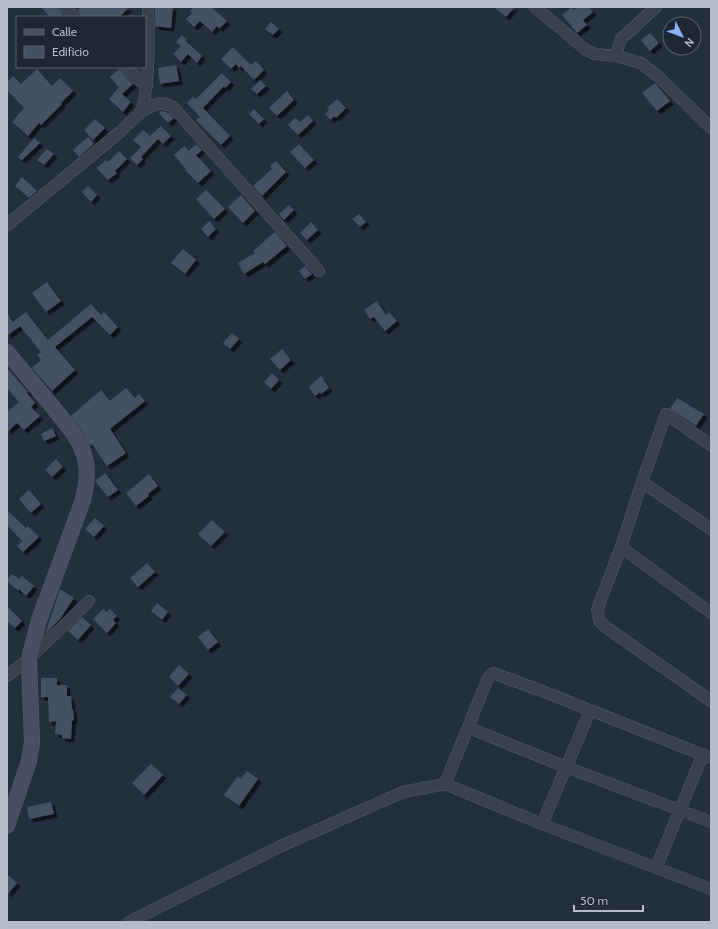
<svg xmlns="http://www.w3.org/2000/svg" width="718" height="929" viewBox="0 0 718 929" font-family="Cabin,sans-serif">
<defs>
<filter id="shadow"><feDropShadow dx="3.5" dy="3.5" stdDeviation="0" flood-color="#0009"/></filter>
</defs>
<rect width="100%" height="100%" fill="#242f3e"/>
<g fill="#455162" filter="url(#shadow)">
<polygon points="41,7 57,7 65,17 50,17"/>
<polygon points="81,7 129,7 120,17 82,17 78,10"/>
<polygon points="155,7 173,7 171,28 155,26"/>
<polygon points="194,7 211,7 227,21 219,29 217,26 212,32 200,21 194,27 186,19 192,13 190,11"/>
<polygon points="494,7 515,7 506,17"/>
<polygon points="572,7 574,10 578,7 589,7 593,12 583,20 587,25 577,33 562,15"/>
<polygon points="271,22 279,29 273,35 265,29"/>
<polygon points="650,33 659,43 650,51 641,40"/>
<polygon points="182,35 187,40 186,41 202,56 197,63 188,54 181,62 173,54 181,46 176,42"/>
<polygon points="233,47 251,65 256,61 264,70 254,80 241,66 239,68 236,64 231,69 221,59"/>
<polygon points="176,65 179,81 160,84 158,68"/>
<polygon points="37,69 52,86 60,78 73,91 61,103 62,104 41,125 39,123 28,136 12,122 24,108 7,90 7,82 13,76 21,84"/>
<polygon points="118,70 133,84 122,94 131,102 123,112 109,99 119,87 110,77"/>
<polygon points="222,73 231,82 225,88 224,86 203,108 230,136 221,145 196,120 200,117 187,103 193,97 196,99"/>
<polygon points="260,80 266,86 257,94 251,89"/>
<polygon points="655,83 670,101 657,111 642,93"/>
<polygon points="287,91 294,100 277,116 269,108"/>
<polygon points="337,99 346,108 336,118 334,116 331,120 325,114 329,110 327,108"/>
<polygon points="254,109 264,119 259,124 249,114"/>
<polygon points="161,111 169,113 174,118 168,123 159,113"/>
<polygon points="308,115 313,121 298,135 288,125 295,118 300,122"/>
<polygon points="95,119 105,128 93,140 84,130"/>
<polygon points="161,126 171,136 163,144 158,139 141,157 143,159 137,165 130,158 141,147 133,140 143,130 150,136"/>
<polygon points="88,137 94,144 79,157 73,150"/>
<polygon points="34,138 40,143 22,160 18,157"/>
<polygon points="196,144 202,150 196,155 211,171 198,183 185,170 186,169 174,155 184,146 189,151"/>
<polygon points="299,144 314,160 305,168 290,152"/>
<polygon points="47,149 54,154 44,165 37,160"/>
<polygon points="119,151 127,159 115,171 117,173 108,180 97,168 106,160 108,162"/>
<polygon points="276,161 286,172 262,196 253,186 272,169 270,166"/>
<polygon points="22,177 37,191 29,198 15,186"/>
<polygon points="88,186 97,195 91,202 82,192"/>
<polygon points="206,190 225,209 214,219 196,199"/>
<polygon points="241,195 255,211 243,223 228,207"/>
<polygon points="289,205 294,210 284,220 279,214"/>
<polygon points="359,214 366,222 360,227 352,219"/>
<polygon points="209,221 216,229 208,237 201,229"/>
<polygon points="311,222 318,230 307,240 300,233"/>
<polygon points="275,232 287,246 265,264 263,262 244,274 238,263 255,253 253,251"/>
<polygon points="183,249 196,260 185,274 171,263"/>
<polygon points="305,266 312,274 305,279 299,271"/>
<polygon points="47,282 61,301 46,312 32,293"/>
<polygon points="377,301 386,315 389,312 397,321 385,331 374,317 370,319 364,310"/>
<polygon points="91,304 101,315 104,312 118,327 110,335 92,317 55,347 75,370 52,391 32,368 41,360 37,355 41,352 20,326 7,336 7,313 13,322 26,312 48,340"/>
<polygon points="232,333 239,339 230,349 223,343"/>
<polygon points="282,349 291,360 280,370 270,359"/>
<polygon points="7,368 28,392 27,393 35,403 31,407 40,416 24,430 17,423 7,432 7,412 19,402 7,388"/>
<polygon points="272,373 279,380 271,389 264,382"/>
<polygon points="321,376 329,388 321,394 320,392 315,396 309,387"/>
<polygon points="126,388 135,398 139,394 145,401 110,429 126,453 107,466 92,444 91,446 89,444 81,429 71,416 101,390 110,401"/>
<polygon points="677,398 704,414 696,426 670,409"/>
<polygon points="52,428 56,436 44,441 41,434"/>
<polygon points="56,459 63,467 52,477 45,470"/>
<polygon points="105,473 118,490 108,497 95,481"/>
<polygon points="149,474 158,486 148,494 149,496 136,506 126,493"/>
<polygon points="29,490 41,504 31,513 19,499"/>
<polygon points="7,510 26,528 28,526 39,537 23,552 17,546 22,541 7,525"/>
<polygon points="95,518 104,526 94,537 85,529"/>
<polygon points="212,520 225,532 211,546 198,534"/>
<polygon points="147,563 155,572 138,587 130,578"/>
<polygon points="12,574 19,579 22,576 34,586 26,596 19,589 18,591 7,581 7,579"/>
<polygon points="60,589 74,598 60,619 45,634"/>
<polygon points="157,603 168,612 162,620 151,611"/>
<polygon points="7,606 22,621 15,628 7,621"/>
<polygon points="103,609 107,612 110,609 117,616 113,620 116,623 107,633 93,619"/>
<polygon points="82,617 91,625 78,640 68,631"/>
<polygon points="208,629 218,642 208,650 198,637"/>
<polygon points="179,665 189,674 178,686 169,677"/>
<polygon points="41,678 57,678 57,685 67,685 67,696 71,696 72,709 73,709 74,720 72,721 71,739 62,738 62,735 55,734 56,721 49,722 48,697 41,697"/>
<polygon points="178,688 187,695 179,704 170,697"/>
<polygon points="151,764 163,775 144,795 132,783"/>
<polygon points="247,771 258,779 239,806 224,795 238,776 241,779"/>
<polygon points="51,802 54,814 29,819 27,807"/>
<polygon points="7,874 17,883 7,895"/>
</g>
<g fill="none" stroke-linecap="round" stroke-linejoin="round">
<g stroke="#565f6c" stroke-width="12">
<g id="street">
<polyline points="65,7 75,17"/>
<path d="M148,7C149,42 150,76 142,111C154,105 160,100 173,107L319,271"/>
<polyline points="535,7 586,50 595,54 617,56 641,63 659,77 711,128"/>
<polyline points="617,56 618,47 621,39 656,7"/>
<polyline points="124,67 147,86"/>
<polyline points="7,225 120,132 142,111"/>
<polyline points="711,445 666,414 642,482 621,547 597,610 600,622 610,630 711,701"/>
<polyline points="642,482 711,529"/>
<polyline points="621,547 711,613"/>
<polyline points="7,676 29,659 89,601"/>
<polyline points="469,728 566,767 711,822"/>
<polyline points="445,784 488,678 493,673 542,691 711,758"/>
<polyline points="542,824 590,711"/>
<polyline points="656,868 703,754"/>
<polyline points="129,922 279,847 403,792 445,784 542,824 711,889"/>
</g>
</g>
<g stroke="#565f6c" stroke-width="16">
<path id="secondary" d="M7,352C22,370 37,388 52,406C63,420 77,435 83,452C89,467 87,484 83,500L39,620L29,659L32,742L29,761L7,826"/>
</g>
<use href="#street" stroke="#38414e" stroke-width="11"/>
<use href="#secondary" stroke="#465061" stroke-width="15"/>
</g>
<rect width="718" height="929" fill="none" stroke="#b4bcc9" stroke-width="16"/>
<rect x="16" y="16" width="130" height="52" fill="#1d2633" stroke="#59626f"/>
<rect x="24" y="29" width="20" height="6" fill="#465061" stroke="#59626f"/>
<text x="52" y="36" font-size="12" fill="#b4bcc9">Calle</text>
<rect x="24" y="46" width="20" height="12" fill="#455162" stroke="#59626f"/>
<text x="52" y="56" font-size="12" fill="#b4bcc9">Edificio</text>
<g transform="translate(682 36) rotate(132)"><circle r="19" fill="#1d2633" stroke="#59626f"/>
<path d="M0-3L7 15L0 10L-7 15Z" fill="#8ab4f8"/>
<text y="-6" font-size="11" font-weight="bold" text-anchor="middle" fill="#b4bcc9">N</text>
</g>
<path d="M574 905v6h69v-6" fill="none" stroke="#b4bcc9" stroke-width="2"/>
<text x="580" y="905" font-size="12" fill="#b4bcc9" stroke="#1d2633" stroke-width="3" paint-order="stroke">50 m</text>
</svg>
